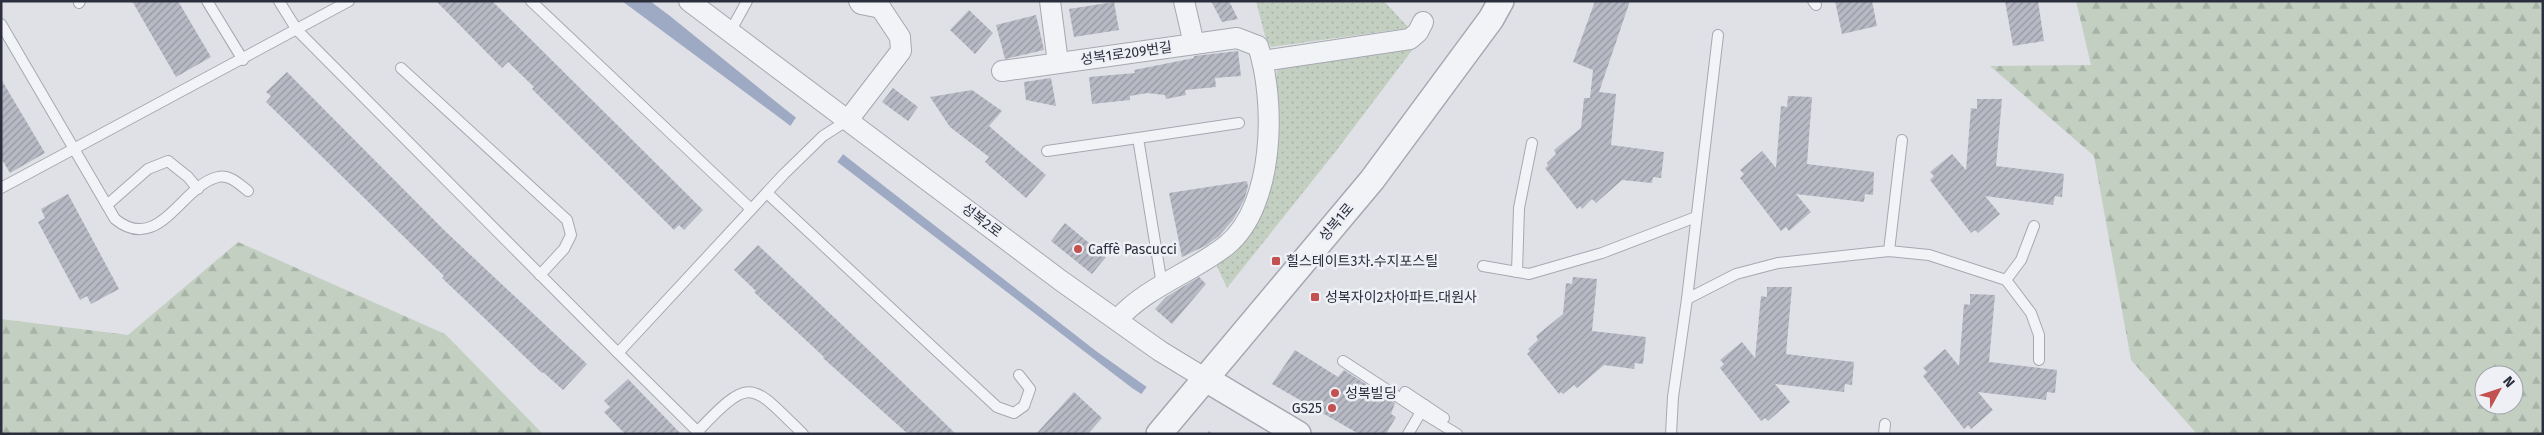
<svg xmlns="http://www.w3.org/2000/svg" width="2544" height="435" viewBox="0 0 2544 435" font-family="'Fira Sans','Noto Sans KR',sans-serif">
<defs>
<pattern id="grass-dots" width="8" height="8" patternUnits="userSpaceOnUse" patternTransform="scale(1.25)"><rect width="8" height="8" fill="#c3d0c1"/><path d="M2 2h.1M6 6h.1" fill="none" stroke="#a8b3a7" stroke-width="1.8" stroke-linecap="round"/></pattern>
<pattern id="forest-firs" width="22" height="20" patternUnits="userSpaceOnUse" patternTransform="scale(1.25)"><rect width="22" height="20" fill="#c3d0c1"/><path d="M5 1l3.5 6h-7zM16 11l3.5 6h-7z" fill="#a8b3a7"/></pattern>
<pattern id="building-hatch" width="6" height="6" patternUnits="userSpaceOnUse" patternTransform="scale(1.25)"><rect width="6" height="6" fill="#b7bac4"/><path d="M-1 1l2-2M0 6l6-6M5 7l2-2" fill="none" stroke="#9598a0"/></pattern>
</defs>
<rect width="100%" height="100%" fill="#e0e1e7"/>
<g fill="url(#grass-dots)">
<polygon points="1256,1 1384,1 1409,28 1271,47 1265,36"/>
<polygon points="1413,49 1336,151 1227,288 1215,262 1267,188 1279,132 1274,105 1277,69"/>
</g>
<g fill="url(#forest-firs)" fill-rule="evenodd">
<path d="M2076,1H2543V434H2197L2131,360L2094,156L1990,66L2091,65ZM2484,375H2514V405H2484Z"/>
<polygon points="238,242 445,334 543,434 1,434 1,319 128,335"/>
</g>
<polygon fill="#9eaac4" points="622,1 650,1 670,16 785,109 1096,351 1213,434 1203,434 1132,388 780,118"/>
<g fill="#e0e1e7">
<polygon points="797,116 844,153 835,165 789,128"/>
<polygon points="1148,385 1210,429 1207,434 1198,434 1140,396"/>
</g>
<g fill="url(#building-hatch)">
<polygon points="132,1 178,1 211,57 176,77"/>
<polygon points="436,1 492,1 703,210 684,230 679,225 674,230 532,89 534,87 508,62 502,68"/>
<polygon points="1211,1 1229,1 1238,19 1222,22"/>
<polygon points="1595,1 1630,1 1599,92 1616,94 1611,145 1664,152 1661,178 1653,177 1652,183 1622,180 1596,203 1592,199 1582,209 1580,206 1577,209 1545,168 1548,166 1547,163 1556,154 1554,150 1581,128 1584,98 1590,98 1593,70 1573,62"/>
<polygon points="1835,1 1872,1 1877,26 1842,34"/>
<polygon points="2005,1 2038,1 2044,41 2013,46"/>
<polygon points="1114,2 1119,30 1074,37 1069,9"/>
<polygon points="969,10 993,33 975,54 950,30"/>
<polygon points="1036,15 1044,50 1005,59 996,25"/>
<polygon points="1238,51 1241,76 1215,78 1216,87 1185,90 1186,95 1166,99 1165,95 1147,93 1130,96 1130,100 1092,104 1089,77 1135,73 1134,70 1194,58 1194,56"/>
<polygon points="287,72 445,231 587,364 563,390 543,372 542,373 442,278 444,276 266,102 271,96 266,92"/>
<polygon points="1051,78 1056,106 1026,100 1024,82"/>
<polygon points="1,79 45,153 10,173 1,158"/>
<polygon points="893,88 918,107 908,121 882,102"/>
<polygon points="972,90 1002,111 989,126 1046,175 1026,198 985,162 989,157 950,127 930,97"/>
<polygon points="1788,96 1812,97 1807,164 1874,172 1873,195 1865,194 1864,202 1796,194 1811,212 1789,231 1786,227 1781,231 1740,178 1744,174 1740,170 1762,151 1776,168 1781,106 1787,107"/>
<polygon points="1977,99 2002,99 1996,166 2064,174 2062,197 2055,196 2053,205 1985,196 2000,214 1978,233 1975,230 1971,233 1930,180 1934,176 1930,172 1952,154 1966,170 1971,108 1977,109"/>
<polygon points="1247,181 1248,187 1244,200 1233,220 1219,236 1207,245 1182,257 1169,193"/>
<polygon points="68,194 119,289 91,304 87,296 80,300 38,222 45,218 41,209"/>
<polygon points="1065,223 1106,257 1092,274 1051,241"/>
<polygon points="758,245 899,379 956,434 908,434 823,358 824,357 754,292 756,291 734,270"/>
<polygon points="1199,277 1206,284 1172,324 1155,309 1166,297"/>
<polygon points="1573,277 1597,279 1592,331 1646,337 1643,364 1635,363 1634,369 1604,365 1577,388 1574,385 1563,394 1561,392 1559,394 1527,354 1530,351 1528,349 1538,340 1536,336 1563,314 1566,283 1572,284"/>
<polygon points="1767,287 1792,287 1786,354 1854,362 1852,385 1845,384 1844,392 1775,384 1790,402 1768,421 1765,418 1761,421 1720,368 1724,364 1720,360 1742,342 1755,358 1761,296 1767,297"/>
<polygon points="1970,294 1995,295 1989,362 2057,370 2055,393 2047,392 2046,400 1978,392 1993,410 1971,429 1968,425 1964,429 1923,376 1927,372 1923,368 1945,349 1959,366 1964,304 1970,305"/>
<polygon points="1295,350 1338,377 1344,370 1395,403 1391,414 1396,417 1386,434 1359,434 1272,384"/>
<polygon points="628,379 681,434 625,434 604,412 610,407 604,401"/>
<polygon points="1074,392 1102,418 1088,434 1036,434"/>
</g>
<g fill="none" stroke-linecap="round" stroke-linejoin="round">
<g stroke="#a6a8b1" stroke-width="12">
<g id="service">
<polyline points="207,1 243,60"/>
<polyline points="279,1 297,30 618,353"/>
<polyline points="531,1 751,209"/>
<polyline points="1813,1 1816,5"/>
<polyline points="79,3 80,1"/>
<path d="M1,24L115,219C159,255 182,185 218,177C230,174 240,185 248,191"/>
<polyline points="730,32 747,1"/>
<polyline points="401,68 567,220 571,235 564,249 540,275"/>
<polyline points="1047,151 1138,138"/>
<polyline points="1,188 349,1"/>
<polyline points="767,193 997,407 1014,413 1024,406 1030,389 1019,375"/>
<polyline points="107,205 148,169 168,161 188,177 198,189"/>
<polyline points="1889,251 1902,140"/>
<polyline points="1483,266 1529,274 1602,253 1696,217"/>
<polyline points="1517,272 1519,208 1532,143"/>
<polyline points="2006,280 2021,260 2034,226"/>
<polyline points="1162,285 1138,138 1239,123"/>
<polyline points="1687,299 1736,274 1778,263 1889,251 1929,255 2006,280 2031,313 2039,335 2039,360"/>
<polyline points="1343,361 1421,412 1408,434"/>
<polyline points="1405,392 1444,418"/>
<polyline points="1425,405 1421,412 1457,434"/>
<path d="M698,431C751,375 751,383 803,434"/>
<polyline points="700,434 618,353 784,174 823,136 848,120"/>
<polyline points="1671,434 1673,397 1687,299 1718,35"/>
<polyline points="1884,434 1885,424"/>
</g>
</g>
<g stroke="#a6a8b1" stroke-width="22">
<g id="minor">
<polyline points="689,1 1060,280 1160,351 1206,379"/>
<polyline points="859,1 861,4 881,8"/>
<polyline points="1050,1 1058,63"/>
<polyline points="1184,1 1194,44"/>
<polyline points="1263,61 1410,39 1418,32 1423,22"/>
<path d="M1002,71L1237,38L1258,46C1276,101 1275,205 1227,245C1192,273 1147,286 1117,320"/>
<polyline points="848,120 901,51 900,37 876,1"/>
</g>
</g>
<g stroke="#a6a8b1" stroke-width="28">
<g id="tertiary">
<polyline points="1206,379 1298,434"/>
<polyline points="1159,434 1372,180 1491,19 1501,1"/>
</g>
</g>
<use href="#service" stroke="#f2f3f6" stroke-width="10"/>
<use href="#minor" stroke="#f2f3f6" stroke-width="20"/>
<use href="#tertiary" stroke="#f2f3f6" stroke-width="25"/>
</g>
<g fill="#c2514f" stroke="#eff0f5" stroke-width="2">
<circle cx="1078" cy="249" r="5"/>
<rect x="1271" y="256" width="10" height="10" rx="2.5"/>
<rect x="1310" y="292" width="10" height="10" rx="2.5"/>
<circle cx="1335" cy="393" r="5"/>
<circle cx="1332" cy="408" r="5"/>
</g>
<g text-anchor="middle" stroke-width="5" stroke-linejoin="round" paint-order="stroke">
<g font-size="14" fill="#2a2e3d" stroke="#eff0f5">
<text transform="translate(1126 53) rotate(-8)" y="5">성복1로209번길</text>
<text transform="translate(982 220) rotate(37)" y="5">성복2로</text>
<text transform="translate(1336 222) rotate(-50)" y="5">성복1로</text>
</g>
<g font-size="14" fill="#2a2e3d" stroke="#eff0f5" text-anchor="start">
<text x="1088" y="254">Caffè Pascucci</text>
<text x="1286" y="266">힐스테이트3차.수지포스틸</text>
<text x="1325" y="302">성복자이2차아파트.대원사</text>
<text x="1345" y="398">성복빌딩</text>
<text x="1322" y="413" text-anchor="end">GS25</text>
</g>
</g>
<rect width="2544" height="435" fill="none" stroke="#2a2e3d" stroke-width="5"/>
<g transform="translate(2499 390) rotate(50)"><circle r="24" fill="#eff0f5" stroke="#a0a2ab"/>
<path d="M0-4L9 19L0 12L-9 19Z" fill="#c2514f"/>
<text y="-8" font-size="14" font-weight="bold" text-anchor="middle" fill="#2a2e3d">N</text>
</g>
</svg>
